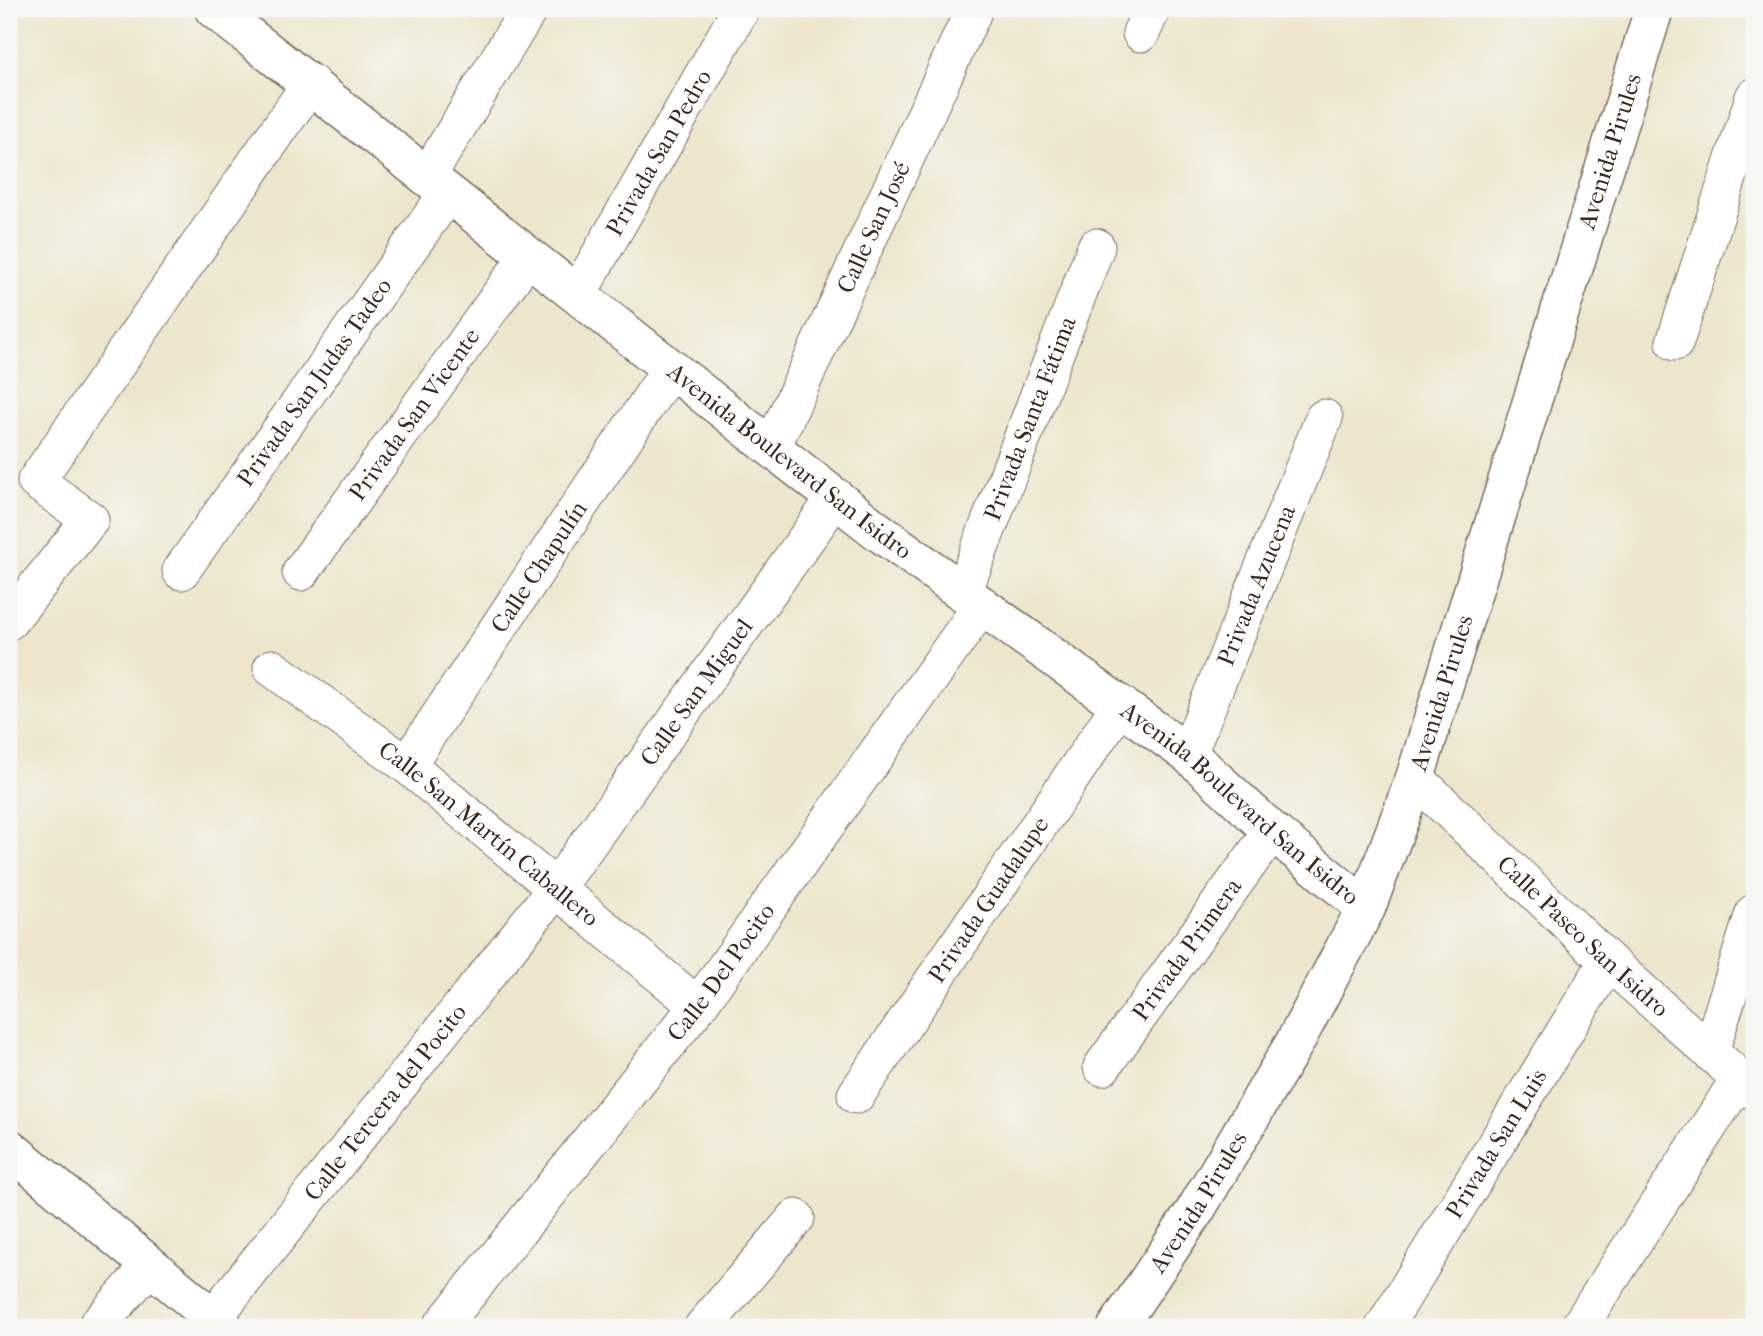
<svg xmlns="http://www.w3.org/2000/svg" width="1763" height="1336" viewBox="0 0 1763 1336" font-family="'IM FELL French Canon',serif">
<rect width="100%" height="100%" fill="#f6f6f2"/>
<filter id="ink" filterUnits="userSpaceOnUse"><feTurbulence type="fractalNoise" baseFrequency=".0143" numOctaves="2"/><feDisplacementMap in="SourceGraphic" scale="14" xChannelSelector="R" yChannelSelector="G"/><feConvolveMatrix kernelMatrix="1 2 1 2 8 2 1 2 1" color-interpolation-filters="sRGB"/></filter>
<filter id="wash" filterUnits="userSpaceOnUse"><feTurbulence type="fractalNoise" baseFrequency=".00686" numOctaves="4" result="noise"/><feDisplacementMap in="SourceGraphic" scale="28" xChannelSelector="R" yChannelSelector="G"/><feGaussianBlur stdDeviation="1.57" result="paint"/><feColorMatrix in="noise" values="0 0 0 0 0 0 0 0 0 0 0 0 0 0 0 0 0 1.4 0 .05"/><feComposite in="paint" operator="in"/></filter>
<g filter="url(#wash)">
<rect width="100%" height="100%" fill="#ede6cc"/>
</g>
<g filter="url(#ink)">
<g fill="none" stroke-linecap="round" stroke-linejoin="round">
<g stroke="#796c5b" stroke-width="39">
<g id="minor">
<polyline points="1141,33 1152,9"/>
<polyline points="427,177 529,9"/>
<path id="s1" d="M577,295L741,9"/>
<polyline points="1675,342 1754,97"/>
<path id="s2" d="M772,447L972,14V9"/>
<path id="s3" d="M181,571L448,193"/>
<path id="s4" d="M301,572L528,256"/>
<path id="s5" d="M963,592L1096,247"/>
<polyline points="9,621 90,520 36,481 311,83"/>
<path id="s6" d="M272,668L407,765L698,1006"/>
<path id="s7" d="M1188,754L1324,418"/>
<path id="s8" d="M407,765L671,368"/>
<path id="s9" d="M1415,778L1608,961L1754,1091"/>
<polyline points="1710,1052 1754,913"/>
<path id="s10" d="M1102,1067L1272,831"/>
<path id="s11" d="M856,1095L1121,704"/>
<path id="s12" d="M213,1318L557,887L836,497"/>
<polyline points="96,1327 149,1267"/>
<path id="s13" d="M441,1327L698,1006L982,605"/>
<polyline points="703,1327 796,1218"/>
<path id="s14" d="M1384,1327L1608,961"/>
<polyline points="1579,1327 1740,1078"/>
</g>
</g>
<g stroke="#796c5b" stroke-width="41">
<g id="secondary">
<path id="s15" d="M214,9L875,529L1188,754L1272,831L1366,908"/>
<polyline points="9,1148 224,1327"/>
<path id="s16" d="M1117,1327L1195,1211L1295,1042L1366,908L1415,778L1654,9"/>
</g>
</g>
<use href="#minor" stroke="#fff" stroke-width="37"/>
<use href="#secondary" stroke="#fff" stroke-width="38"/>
</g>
</g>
<g text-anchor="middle" stroke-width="7" stroke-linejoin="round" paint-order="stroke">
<g font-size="24" fill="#3b2a1e" stroke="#f6f6f2">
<text dy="8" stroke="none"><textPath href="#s16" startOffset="1283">Avenida Pirules</textPath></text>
<text dy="8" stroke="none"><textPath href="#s1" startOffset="164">Privada San Pedro</textPath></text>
<text dy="8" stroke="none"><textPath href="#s2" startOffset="242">Calle San José</textPath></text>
<text dy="8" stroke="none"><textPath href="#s3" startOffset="231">Privada San Judas Tadeo</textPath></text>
<text dy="8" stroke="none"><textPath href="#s4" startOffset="194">Privada San Vicente</textPath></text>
<text dy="8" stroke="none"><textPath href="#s5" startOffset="186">Privada Santa Fátima</textPath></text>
<text dy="8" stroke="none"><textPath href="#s15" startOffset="732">Avenida Boulevard San Isidro</textPath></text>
<text dy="8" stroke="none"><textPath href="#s8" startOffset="238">Calle Chapulín</textPath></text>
<text dy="8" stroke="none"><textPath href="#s7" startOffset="182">Privada Azucena</textPath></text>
<text dy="8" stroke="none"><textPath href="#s12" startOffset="791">Calle San Miguel</textPath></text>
<text dy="8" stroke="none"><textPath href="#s16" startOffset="716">Avenida Pirules</textPath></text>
<text dy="8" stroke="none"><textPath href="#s15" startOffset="1298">Avenida Boulevard San Isidro</textPath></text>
<text dy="8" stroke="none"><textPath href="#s6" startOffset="273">Calle San Martín Caballero</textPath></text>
<text dy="8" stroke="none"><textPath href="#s11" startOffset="236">Privada Guadalupe</textPath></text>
<text dy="8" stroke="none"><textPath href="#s9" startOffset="231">Calle Paseo San Isidro</textPath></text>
<text dy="8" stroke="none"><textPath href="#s10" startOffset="145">Privada Primera</textPath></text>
<text dy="8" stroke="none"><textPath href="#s13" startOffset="452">Calle Del Pocito</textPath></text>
<text dy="8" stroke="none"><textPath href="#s12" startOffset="276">Calle Tercera del Pocito</textPath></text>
<text dy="8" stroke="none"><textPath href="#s14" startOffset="215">Privada San Luis</textPath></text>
<text dy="8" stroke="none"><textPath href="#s16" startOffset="149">Avenida Pirules</textPath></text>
</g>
</g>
<rect width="1763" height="1336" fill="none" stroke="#f6f6f2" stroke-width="35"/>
</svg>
